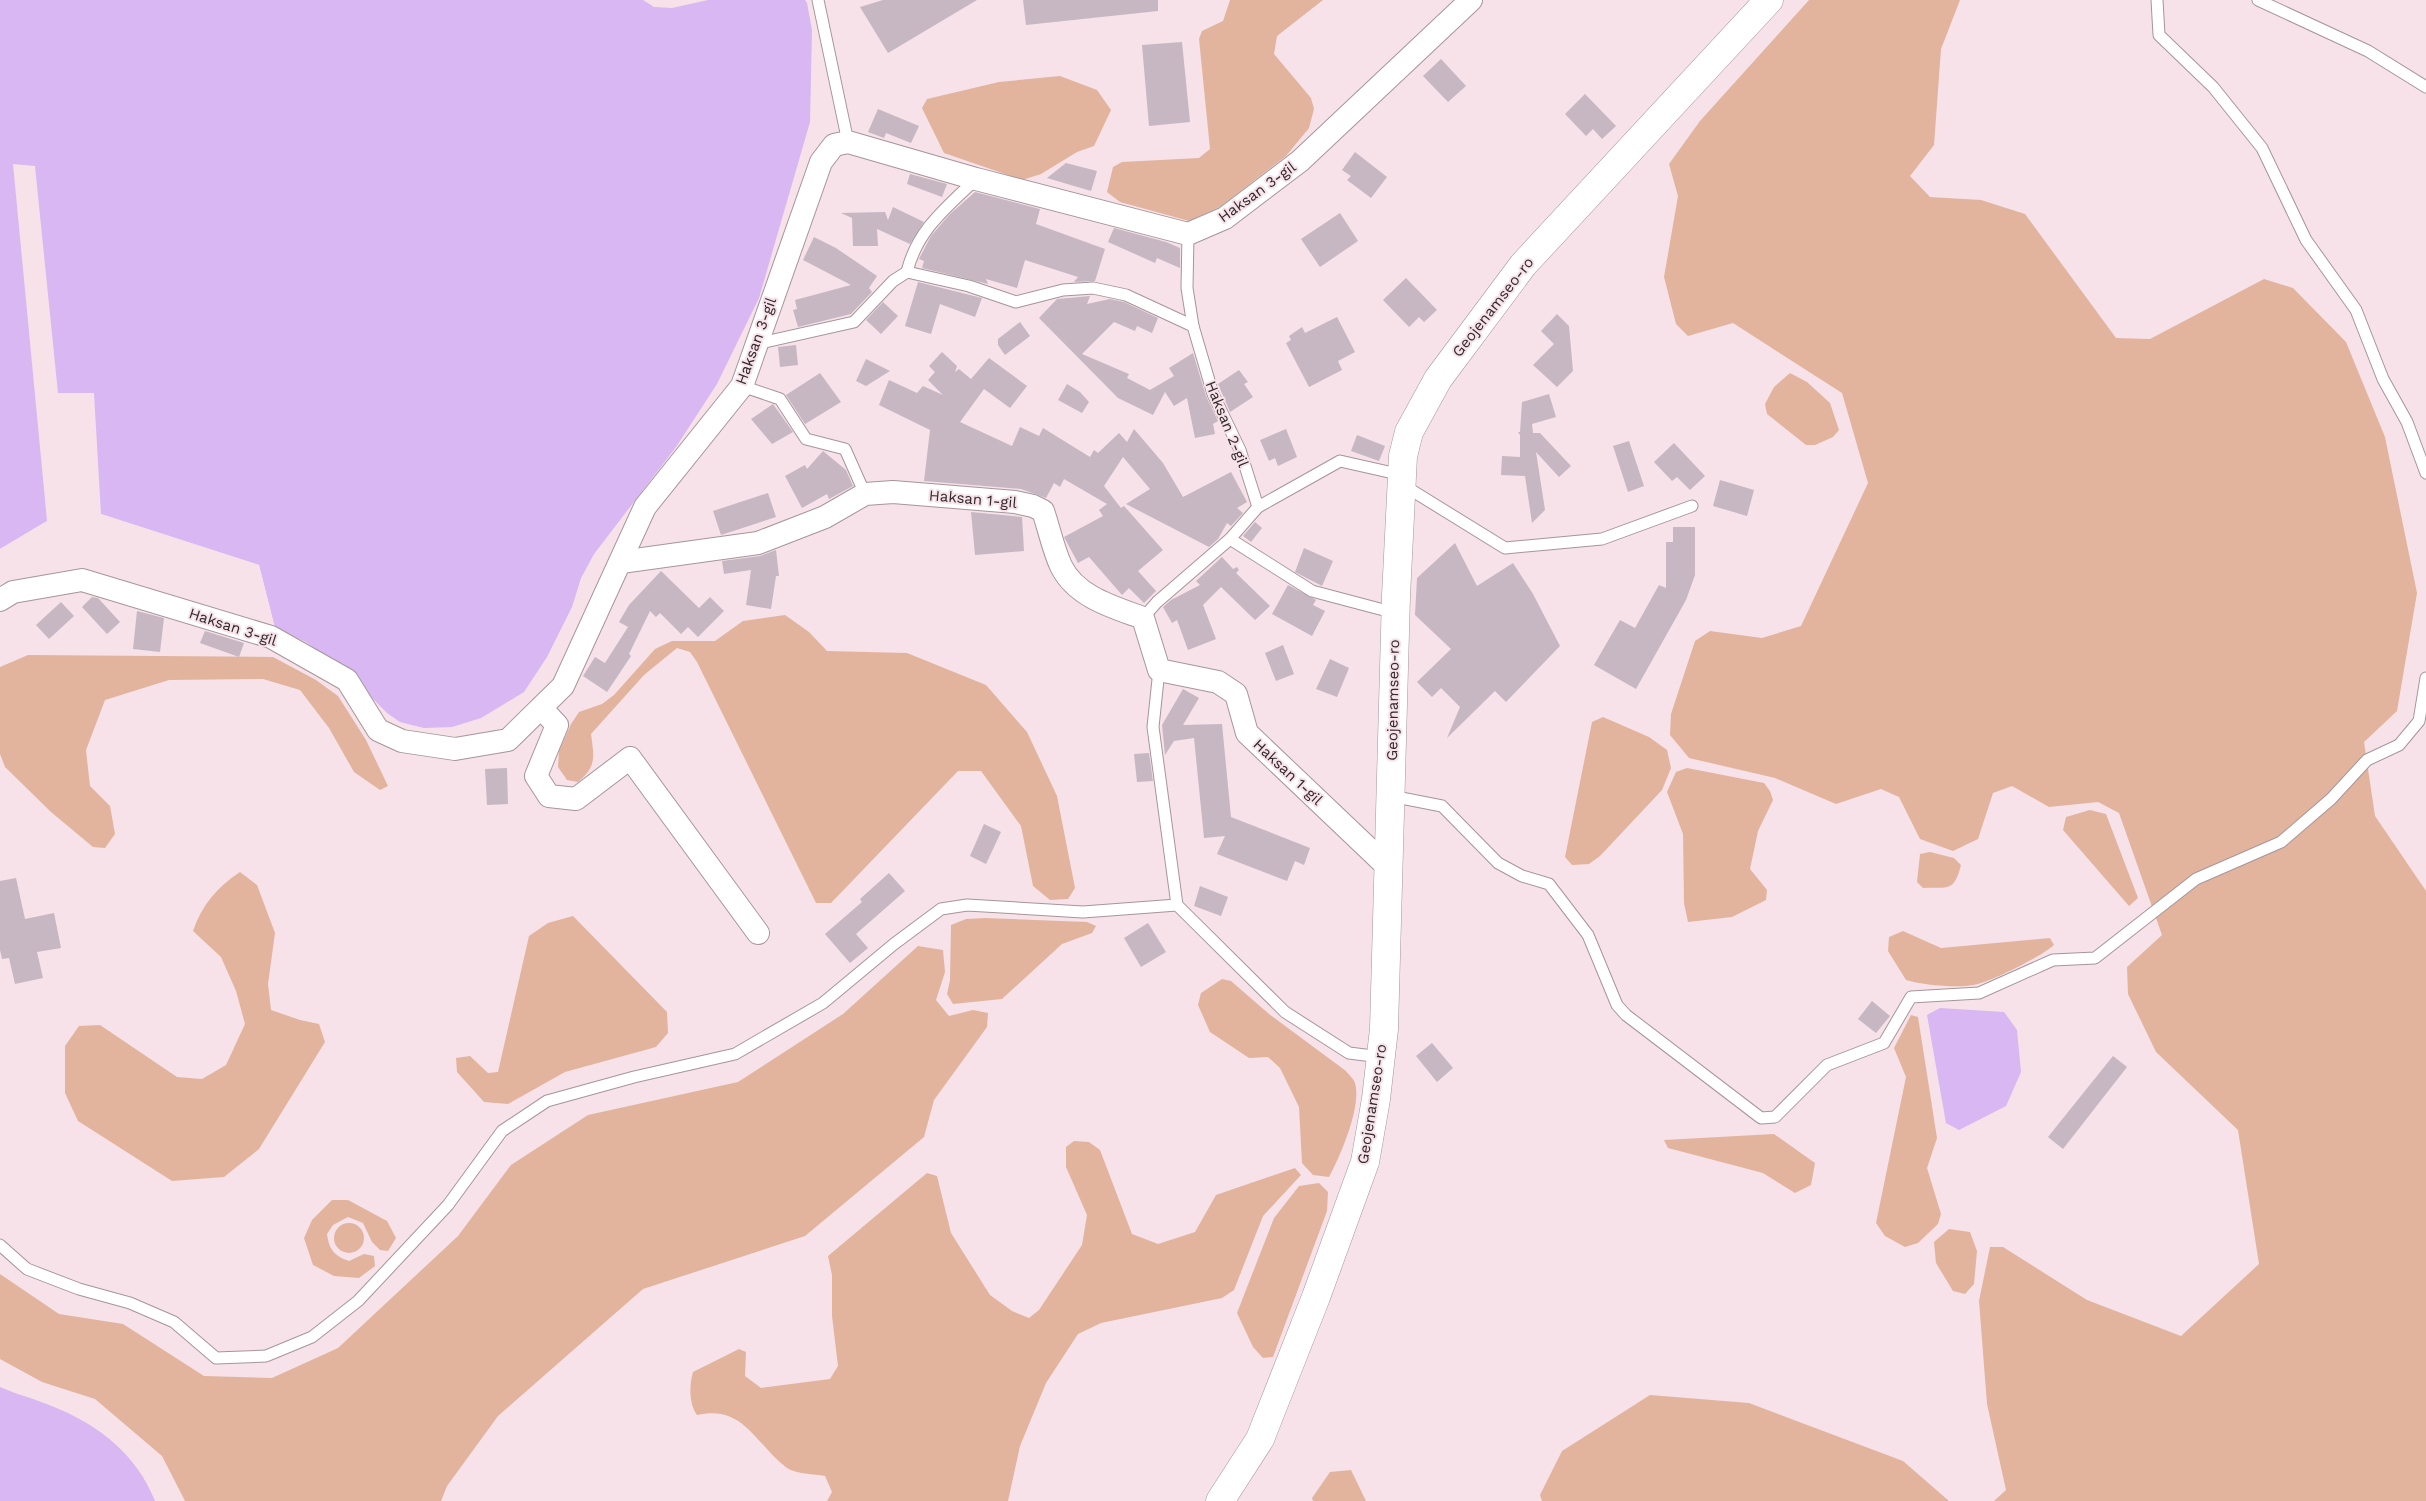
<svg xmlns="http://www.w3.org/2000/svg" width="2426" height="1501" viewBox="0 0 2426 1501" font-family="'Work Sans',sans-serif">
<rect width="100%" height="100%" fill="#f6e2e8"/>
<g fill="#e2b49e">
<polygon points="1230,0 1323,0 1277,36 1274,54 1311,98 1314,109 1309,128 1286,156 1220,207 1189,221 1120,202 1107,192 1113,167 1122,162 1199,158 1210,149 1199,39 1202,31 1223,21"/>
<polygon points="1809,0 1960,0 1941,49 1934,145 1910,176 1930,197 1981,200 2025,214 2116,338 2150,339 2264,279 2293,288 2346,342 2385,437 2417,593 2397,711 2364,742 2375,816 2426,891 2426,1501 1994,1501 2006,1490 1987,1404 1979,1301 1990,1247 2003,1247 2087,1300 2181,1336 2259,1264 2238,1130 2156,1052 2128,994 2127,967 2162,935 2119,813 2098,802 2049,807 2012,786 1993,793 1978,839 1953,851 1920,839 1899,797 1881,789 1836,804 1775,778 1689,758 1670,735 1671,714 1695,641 1710,631 1762,638 1801,626 1868,483 1842,393 1733,323 1688,336 1676,324 1664,277 1678,196 1669,164 1700,121"/>
<polygon points="1060,76 1097,90 1111,110 1094,146 1077,152 1041,174 1022,180 944,153 922,108 927,99 999,82"/>
<polygon points="1790,373 1807,382 1830,403 1839,430 1833,437 1815,445 1806,445 1767,414 1765,404 1774,387"/>
<path d="M785,615L809,632L827,651L907,653L986,685L1027,732L1057,796L1075,888L1068,899L1050,900L1033,886L1021,826L981,771H958L831,903H816L697,662L690,652L677,648L644,675L591,734C594,757 597,766 578,782L567,780L558,767L559,751L571,724L579,712L602,704L614,695L655,649L672,641H715L743,621Z"/>
<polygon points="28,655 273,657 316,680 338,696 366,740 388,786 380,790 354,772 329,728 300,690 263,679 169,680 105,700 86,750 90,786 110,806 115,834 105,848 93,847 51,812 5,767 0,754 0,667"/>
<polygon points="1603,717 1649,737 1667,750 1671,768 1662,790 1600,856 1589,864 1572,865 1565,857 1592,722"/>
<polygon points="1687,768 1764,783 1770,791 1773,800 1758,831 1750,869 1767,890 1766,900 1732,917 1688,922 1684,903 1683,834 1667,792 1676,772"/>
<polygon points="2090,810 2106,814 2138,898 2129,906 2063,830 2066,817"/>
<path d="M1930,852L1954,858L1961,865C1954,892 1949,887 1923,888L1917,882L1920,854Z"/>
<path d="M240,872L257,885L275,933L268,984L271,1010L300,1020L319,1024L325,1042L259,1149L224,1177L172,1181L78,1121L65,1093V1046L79,1026L100,1025L177,1077L202,1079L226,1065L245,1024L236,991L221,957L193,931C202,905 217,887 240,872Z"/>
<polygon points="573,916 667,1012 668,1033 656,1047 565,1072 508,1104 484,1102 457,1072 456,1058 470,1056 488,1073 498,1072 529,936 548,923"/>
<polygon points="986,918 1087,922 1096,926 1092,933 1062,944 1002,999 953,1004 947,994 950,980 951,925 966,919"/>
<path d="M1903,931L1941,948L2050,938L2054,945C2042,956 1994,980 1978,984C1961,989 1923,985 1906,980L1888,951L1889,937Z"/>
<polygon points="918,946 943,950 945,972 936,1000 949,1016 973,1010 988,1013 987,1027 934,1100 924,1137 805,1236 643,1289 498,1416 447,1486 441,1501 185,1501 162,1456 95,1399 42,1382 0,1359 0,1274 59,1314 123,1324 204,1376 272,1378 338,1348 458,1236 511,1165 588,1115 738,1082 843,1014"/>
<path d="M1222,979L1231,981L1269,1014L1346,1071C1348,1074 1354,1079 1355,1083C1362,1106 1340,1157 1329,1177L1313,1175L1302,1163L1299,1107L1280,1068L1268,1057L1249,1058L1210,1032L1198,1005L1201,993Z"/>
<polygon points="1911,1015 1918,1017 1937,1138 1927,1168 1941,1214 1938,1224 1918,1243 1905,1247 1885,1236 1876,1223 1906,1077 1894,1048"/>
<polygon points="1774,1134 1815,1163 1811,1185 1795,1193 1763,1173 1668,1148 1664,1140"/>
<path d="M1074,1141L1089,1142L1100,1150L1132,1234L1158,1244L1195,1232L1216,1195L1295,1168L1301,1175L1263,1216L1234,1290L1222,1298L1101,1323L1078,1334L1046,1383L1020,1446L1008,1501H827L832,1492L825,1476C814,1474 796,1474 787,1468C755,1444 744,1404 697,1415C689,1404 689,1385 693,1372L739,1349L746,1352L745,1376L761,1388L830,1379L838,1366L832,1316V1275L828,1256L927,1173L937,1176L951,1233L990,1295L1012,1311L1029,1318L1039,1310L1082,1245L1087,1215L1066,1167V1147Z"/>
<polygon points="1319,1183 1328,1192 1327,1211 1273,1357 1263,1358 1253,1347 1237,1313 1274,1218 1299,1186"/>
<path d="M332,1200H348L387,1221L396,1238L388,1251L380,1250L372,1242L363,1223L348,1217L333,1225L327,1234C329,1249 334,1256 349,1261L364,1254L374,1256L375,1266L359,1278L334,1276L313,1265L304,1238L312,1220Z"/>
<circle cx="349" cy="1238" r="15"/>
<polygon points="1949,1229 1970,1232 1977,1251 1974,1284 1965,1294 1953,1291 1936,1263 1934,1242"/>
<polygon points="1650,1395 1749,1403 1903,1461 1949,1501 1542,1501 1540,1495 1562,1451"/>
<polygon points="1351,1470 1366,1501 1313,1501 1312,1498 1330,1472"/>
</g>
<g fill="#d8b7f2">
<polygon points="0,0 643,0 654,7 672,8 708,0 805,0 807,3 812,30 810,122 759,298 717,384 676,447 594,554 581,578 572,607 547,657 524,692 481,718 452,727 424,728 400,722 387,713 343,669 306,642 275,628 259,565 101,514 47,521 0,549"/>
<polygon points="1940,1008 2004,1012 2017,1030 2021,1072 2006,1106 1959,1130 1946,1123 1927,1015"/>
<path d="M0,1387C18,1395 36,1399 54,1407C99,1425 137,1455 155,1501H0Z"/>
</g>
<polygon fill="#f6e2e8" points="13,164 35,166 58,393 94,393 101,514 259,565 275,628 272,628 257,567 101,516 47,523 0,551 0,549 47,521"/>
<g fill="#c6b7c2">
<polygon points="883,0 977,0 888,53 860,7"/>
<polygon points="1023,0 1158,0 1158,11 1026,25"/>
<polygon points="1182,42 1190,122 1149,126 1142,45"/>
<polygon points="1441,59 1466,86 1448,102 1423,76"/>
<polygon points="1585,94 1616,126 1602,139 1593,129 1586,136 1565,114"/>
<polygon points="878,109 919,126 911,143 886,133 884,138 868,132"/>
<polygon points="1355,152 1387,177 1371,198 1347,180 1351,176 1342,170"/>
<polygon points="1066,163 1097,171 1091,191 1047,178"/>
<polygon points="910,174 947,184 942,197 907,184"/>
<polygon points="975,192 1040,209 1036,224 1105,249 1095,281 1074,282 1078,277 1025,260 1017,288 986,279 988,284 922,268 924,261 919,259 931,236 949,215"/>
<polygon points="893,207 924,222 910,244 877,229 878,246 853,246 852,218 841,213 885,212 888,220"/>
<polygon points="1340,213 1358,241 1320,267 1301,239"/>
<polygon points="1114,228 1166,242 1180,248 1180,268 1157,258 1155,263 1108,242"/>
<polygon points="814,237 836,248 877,276 869,288 872,292 851,314 798,327 793,310 797,309 795,300 851,285 803,260"/>
<polygon points="1406,278 1437,310 1424,322 1419,317 1409,327 1383,300"/>
<polygon points="918,282 982,298 975,317 940,304 931,334 905,326"/>
<polygon points="1090,296 1087,304 1110,299 1124,302 1158,318 1152,333 1137,326 1135,331 1114,322 1082,354 1129,374 1127,378 1150,390 1174,376 1169,368 1193,353 1206,396 1218,421 1213,424 1215,434 1195,438 1187,398 1174,406 1165,392 1153,415 1118,398 1039,318 1057,299"/>
<polygon points="883,302 898,316 881,334 866,320"/>
<polygon points="1557,314 1569,326 1573,371 1557,387 1533,365 1554,344 1541,331"/>
<polygon points="1337,317 1355,352 1338,361 1342,370 1309,387 1286,343 1291,340 1289,336 1302,327 1305,333"/>
<polygon points="1020,322 1030,336 1005,355 998,345 998,339"/>
<polygon points="796,345 798,365 780,367 778,347"/>
<polygon points="942,352 957,366 955,372 959,369 971,379 989,358 1027,386 1010,408 984,389 960,422 1012,446 1020,427 1039,436 1043,428 1090,457 1094,450 1098,453 1119,433 1127,442 1134,429 1163,463 1183,497 1231,472 1247,502 1237,508 1243,513 1231,526 1227,523 1218,539 1209,547 1126,504 1150,489 1123,457 1104,486 1121,508 1124,506 1163,550 1138,571 1156,591 1144,603 1129,588 1122,595 1089,557 1078,563 1064,537 1103,516 1099,510 1107,504 1064,479 1060,487 1054,483 1046,498 1021,489 924,481 930,430 879,405 889,380 917,393 923,386 943,395 928,380 935,372 929,366"/>
<polygon points="866,359 890,371 866,386 856,381"/>
<polygon points="1239,370 1248,382 1244,384 1253,397 1230,412 1218,384"/>
<polygon points="820,373 841,402 805,424 786,395"/>
<polygon points="1067,384 1080,392 1089,402 1082,413 1058,400"/>
<polygon points="1549,394 1556,417 1532,424 1533,433 1540,433 1571,466 1559,477 1536,452 1545,510 1532,523 1525,476 1501,475 1502,456 1520,457 1520,435 1518,432 1520,432 1522,402"/>
<polygon points="773,404 793,432 772,444 751,419"/>
<polygon points="1286,429 1297,457 1278,466 1275,458 1269,461 1260,440"/>
<polygon points="1357,435 1385,446 1379,461 1351,451"/>
<polygon points="1629,441 1644,486 1628,492 1613,446"/>
<polygon points="1674,443 1705,476 1690,490 1677,477 1672,481 1654,462"/>
<polygon points="823,451 846,470 853,486 829,499 827,494 802,508 785,476 805,465 807,469"/>
<polygon points="1720,480 1754,490 1747,516 1713,506"/>
<polygon points="768,493 776,517 721,535 713,511"/>
<polygon points="971,512 1022,517 1024,551 975,555"/>
<polygon points="1255,522 1262,528 1251,542 1243,536"/>
<polygon points="1673,527 1695,527 1695,575 1686,600 1636,689 1594,665 1620,620 1635,628 1659,585 1666,588 1666,542 1673,542"/>
<polygon points="1455,543 1477,586 1513,563 1533,594 1560,646 1506,702 1495,691 1447,738 1460,707 1441,688 1432,697 1417,682 1451,649 1415,615 1417,578"/>
<polygon points="1304,548 1333,561 1322,586 1295,572"/>
<polygon points="776,550 779,576 776,576 771,609 746,605 751,570 724,574 722,561 760,556"/>
<polygon points="1222,557 1233,569 1237,567 1239,570 1236,573 1270,606 1255,620 1221,587 1203,605 1216,639 1188,650 1177,620 1172,623 1163,607 1171,600 1200,585 1196,581"/>
<polygon points="661,571 699,608 710,597 724,611 698,637 688,627 681,634 660,613 656,617 650,611 629,654 631,656 607,692 583,676 595,657 605,663 628,627 619,622 629,605"/>
<polygon points="1288,585 1316,600 1313,605 1325,611 1312,636 1272,614"/>
<polygon points="92,597 98,598 120,622 107,634 82,607"/>
<polygon points="61,602 74,616 49,639 36,625"/>
<polygon points="137,611 164,618 160,652 133,649"/>
<polygon points="205,631 244,643 239,657 200,643"/>
<polygon points="1283,645 1294,674 1276,681 1265,653"/>
<polygon points="1330,659 1349,668 1337,697 1316,689"/>
<polygon points="1183,689 1199,698 1183,725 1222,724 1231,817 1310,848 1304,865 1295,861 1287,881 1217,854 1225,836 1204,838 1194,738 1174,741 1165,755 1162,725"/>
<polygon points="1149,753 1153,781 1137,782 1134,754"/>
<polygon points="507,768 508,804 487,805 485,769"/>
<polygon points="984,824 1001,832 986,864 970,856"/>
<polygon points="889,873 905,891 856,934 868,948 850,963 825,934 862,902 860,899"/>
<polygon points="16,878 25,919 54,913 61,948 37,952 43,978 15,984 9,958 2,959 0,950 0,881"/>
<polygon points="1200,886 1228,897 1221,916 1194,906"/>
<polygon points="1148,923 1166,952 1141,967 1124,938"/>
<polygon points="1872,1001 1890,1016 1876,1033 1858,1019"/>
<polygon points="1432,1043 1453,1068 1437,1082 1416,1056"/>
<polygon points="2113,1056 2127,1067 2063,1149 2048,1137"/>
</g>
<g fill="none" stroke-linecap="round" stroke-linejoin="round">
<g stroke="#a7959a" stroke-width="13">
<g id="lane">
<polyline points="818,0 848,142"/>
<polyline points="2157,0 2159,35 2213,87 2262,148 2306,240 2356,310 2383,379 2407,422 2426,473"/>
<polyline points="2258,0 2368,51 2426,87"/>
<polyline points="1188,234 1187,288 1193,326"/>
<path d="M907,272C917,230 946,208 976,179"/>
<polyline points="756,344 854,322 893,281 907,272 969,286 1016,302 1063,290 1093,288 1126,295 1193,326 1213,394 1240,450 1258,507 1340,461 1402,475"/>
<polyline points="742,386 780,399 806,439 845,449 865,494"/>
<polyline points="1403,485 1505,548 1602,539 1692,506"/>
<polyline points="1230,539 1312,591 1395,613"/>
<polyline points="1143,618 1157,602 1230,539 1258,507"/>
<polyline points="1159,670 1153,727 1177,905"/>
<polyline points="1391,796 1442,806 1498,863 1522,876 1549,884 1588,935 1617,1005 1626,1015 1761,1118 1775,1117 1827,1065 1884,1043 1911,997 1979,993 2053,960 2095,958 2196,879 2281,842 2331,799 2367,760 2399,745 2419,721 2426,678"/>
<polyline points="0,1245 27,1269 79,1289 130,1303 174,1322 216,1358 266,1356 312,1337 358,1301 448,1205 502,1131 547,1101 634,1077 735,1054 823,1003 894,944 941,909 967,905 1083,912 1177,905 1285,1012 1349,1053 1381,1057"/>
</g>
</g>
<g stroke="#a7959a" stroke-width="24">
<g id="street">
<path d="M621,562L758,543L825,517L865,494L893,492L1015,502L1033,506L1043,511C1049,528 1053,549 1061,566C1076,597 1113,607 1143,618L1159,670L1218,682L1236,694L1247,733L1390,869"/>
<polyline points="0,600 13,592 82,580 271,637 347,680 378,730 402,741 455,749 508,740 563,686 645,507 742,386 821,162 834,145 848,142 976,179 1188,234 1225,218 1300,161 1471,0"/>
<polyline points="541,708 557,725 536,776 549,796 576,799 630,758 758,933"/>
</g>
</g>
<g stroke="#a7959a" stroke-width="29">
<polyline id="secondary" points="1220,1501 1260,1439 1316,1297 1365,1162 1376,1099 1384,1029 1396,596 1403,456 1409,432 1438,379 1523,265 1769,0"/>
</g>
<use href="#lane" stroke="#fff" stroke-width="11"/>
<use href="#street" stroke="#fff" stroke-width="22"/>
<use href="#secondary" stroke="#fff" stroke-width="28"/>
</g>
<g text-anchor="middle" stroke-width="4" stroke-linejoin="round" paint-order="stroke">
<g font-size="15" fill="#2f282a" stroke="#f6e2e8">
<text transform="translate(1257 192) rotate(-36)" y="5">Haksan 3-gil</text>
<text transform="translate(1493 307) rotate(-52)" y="5">Geojenamseo-ro</text>
<text transform="translate(756 341) rotate(-70)" y="5">Haksan 3-gil</text>
<text transform="translate(1227 424) rotate(68)" y="5">Haksan 2-gil</text>
<text transform="translate(973 499) rotate(5)" y="5">Haksan 1-gil</text>
<text transform="translate(233 627) rotate(18)" y="5">Haksan 3-gil</text>
<text transform="translate(1393 700) rotate(-89)" y="5">Geojenamseo-ro</text>
<text transform="translate(1288 772) rotate(43)" y="5">Haksan 1-gil</text>
<text transform="translate(1372 1104) rotate(-81)" y="5">Geojenamseo-ro</text>
</g>
</g>
</svg>
